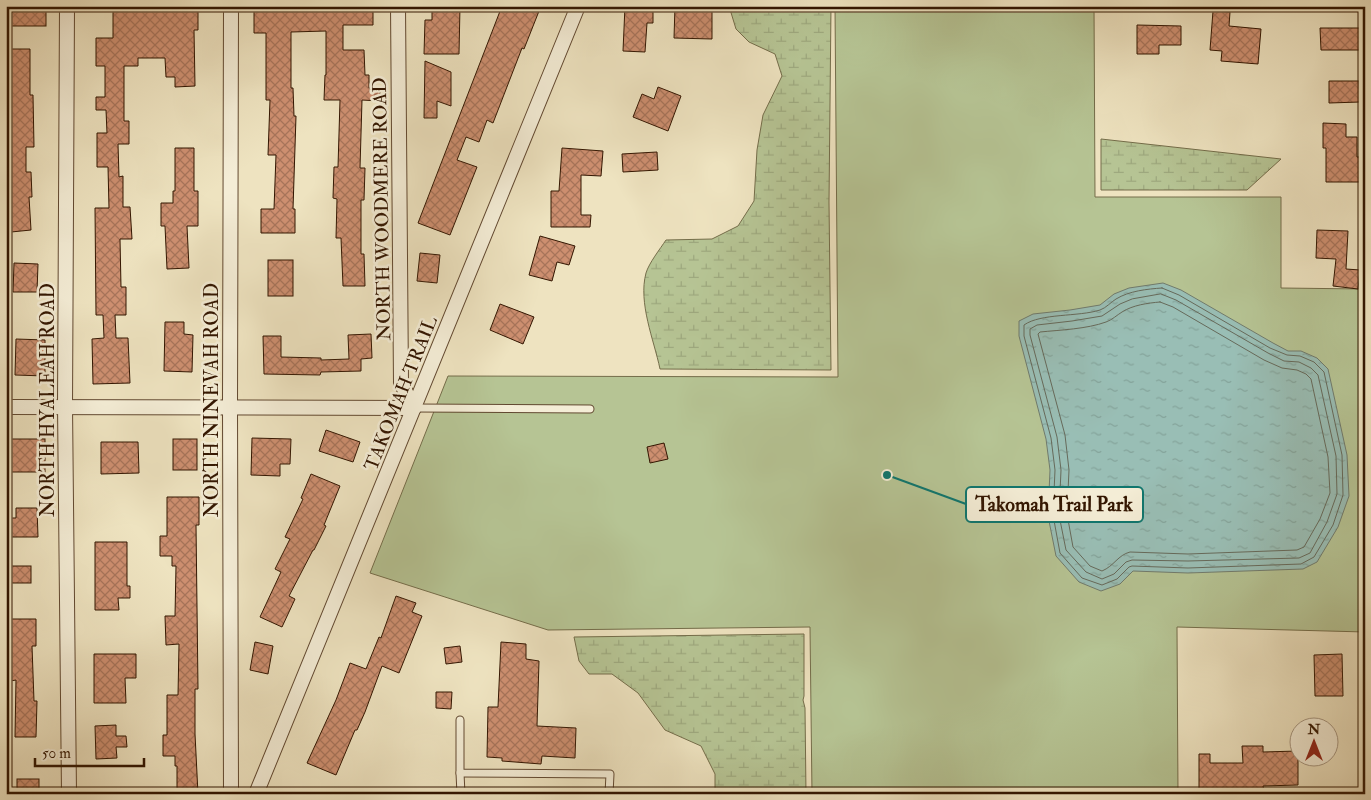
<svg xmlns="http://www.w3.org/2000/svg" width="1371" height="800" viewBox="0 0 1371 800" font-family="'IM FELL Double Pica',serif">
<defs>
<pattern id="wetland-marsh" width="20" height="14" patternUnits="userSpaceOnUse" patternTransform="scale(1.25)"><rect width="20" height="14" fill="#b6c494"/><path d="M1 5h8M5 5V1M11 12h8M15 12V8" fill="none" stroke="#9da87e"/></pattern>
<pattern id="water-ripples" width="26" height="14" patternUnits="userSpaceOnUse" patternTransform="scale(1.25)"><rect width="26" height="14" fill="#99beb5"/><path d="M2 4q2-2 4 0t4 0M15 11q2-2 4 0t4 0" fill="none" stroke="#84a39a"/></pattern>
<pattern id="building-cross-hatch" width="8" height="8" patternUnits="userSpaceOnUse" patternTransform="scale(1.25)"><rect width="8" height="8" fill="#cd8f70"/><path d="M0 0l8 8M0 8l8-8" fill="none" stroke="#a7745a"/></pattern>
</defs>
<rect width="100%" height="100%" fill="#eee3c0"/>
<filter id="stains"><feTurbulence type="fractalNoise" baseFrequency=".004" numOctaves="4"/><feColorMatrix values="0 0 0 0 .2 0 0 0 0 .09 0 0 0 0 .02 0 0 0 .5 -.17"/></filter>
<radialGradient id="worn" r=".72"><stop offset=".6" stop-color="#630" stop-opacity="0"/><stop offset="1" stop-color="#630" stop-opacity=".3"/></radialGradient>
<g fill="url(#wetland-marsh)" stroke="#746d4a">
<path d="M729,6H831L829,202L831,370L660,369C654,340 638,303 646,273C649,263 660,249 666,240L712,239L738,226L754,201L757,150L763,115L782,76L775,54L749,42L736,29Z"/>
<polygon points="1101,139 1281,159 1247,190 1101,190"/>
<polygon points="804,634 804,696 803,700 805,708 806,794 715,794 715,774 701,746 665,730 638,693 612,674 589,674 579,661 574,637"/>
</g>
<polygon fill="#b6c494" stroke="#746d4a" points="835,6 1094,6 1095,197 1281,197 1281,288 1365,289 1365,632 1177,627 1178,794 812,794 810,627 548,630 370,573 448,376 838,377"/>
<polygon fill="url(#water-ripples)" stroke="#707b6d" points="1163,283 1181,290 1273,343 1288,351 1301,351 1317,358 1328,369 1347,455 1349,496 1338,527 1317,562 1303,569 1188,573 1133,571 1120,584 1101,591 1079,582 1056,556 1048,516 1050,470 1046,439 1019,336 1019,321 1033,314 1070,310 1100,305 1114,294 1129,288"/>
<g fill="none" stroke-linecap="round" stroke-linejoin="round">
<g stroke="#666a5b" stroke-width="1">
<path d="M1162,288L1179,295L1270,348L1287,355L1300,356L1314,362L1324,372L1342,455L1343,495L1333,525L1314,557L1301,564L1188,568L1132,566L1129,567L1117,579L1102,585L1082,578L1060,553L1053,515L1055,470L1051,438L1024,336V325C1041,313 1078,317 1100,310C1106,308 1111,302 1116,299C1129,291 1147,289 1162,288Z"/>
<polygon points="1161,294 1176,300 1268,353 1284,361 1299,362 1311,368 1318,375 1336,456 1337,494 1327,522 1310,553 1299,558 1188,561 1132,560 1126,562 1114,574 1102,579 1086,572 1066,550 1059,515 1061,470 1057,437 1030,335 1030,329 1037,325 1072,321 1102,316 1120,304 1132,299"/>
<path d="M1160,302L1173,307L1264,360L1282,368L1297,370L1306,374L1311,379L1328,457L1330,493L1320,519L1304,547L1297,550L1188,554L1130,552C1118,555 1114,566 1102,571L1090,566L1073,547L1067,514L1069,470L1065,435L1038,334L1040,332C1060,330 1087,329 1106,322C1112,320 1117,315 1122,312C1133,305 1148,303 1160,302Z"/>
</g>
</g>
<g fill="url(#building-cross-hatch)" stroke="#331601">
<rect x="6" y="6" width="40" height="20"/>
<polygon points="113,6 198,6 198,30 194,30 195,86 175,87 175,77 166,77 165,58 138,58 138,66 124,66 124,121 129,121 129,144 118,144 119,177 123,176 123,207 130,207 132,239 120,239 121,287 126,287 126,315 115,315 116,338 128,338 130,383 93,384 92,339 104,338 103,315 96,315 95,208 109,208 108,167 97,167 97,133 107,133 106,110 96,110 96,97 105,97 105,66 96,66 96,38 113,38"/>
<polygon points="254,6 373,6 373,25 343,25 343,50 364,50 365,75 369,75 369,88 380,88 380,101 362,100 360,168 365,168 364,200 361,200 361,254 364,254 365,286 343,286 341,238 336,238 337,199 333,198 334,167 338,167 340,100 324,100 325,75 326,75 326,31 291,32 291,88 293,88 294,116 296,116 293,209 295,209 295,233 261,233 261,209 274,209 276,155 268,155 270,100 266,100 266,33 254,33"/>
<polygon points="432,6 460,6 459,54 424,54 425,20 432,20"/>
<polygon points="502,6 541,6 524,49 522,48 493,123 487,120 479,142 466,137 457,160 477,167 450,235 418,223"/>
<polygon points="625,6 653,6 653,23 647,23 645,52 623,51"/>
<polygon points="675,6 712,6 712,39 674,38"/>
<polygon points="1213,11 1230,12 1229,26 1261,29 1258,64 1221,61 1222,51 1210,50"/>
<polygon points="1137,25 1181,26 1181,45 1159,45 1159,54 1137,54"/>
<polygon points="1320,28 1365,28 1365,50 1321,50"/>
<polygon points="7,49 30,49 30,95 33,95 34,147 26,147 26,172 31,172 32,197 29,197 31,230 11,232 9,198 6,198"/>
<polygon points="425,61 451,72 451,106 437,101 437,118 424,118"/>
<polygon points="1329,81 1359,81 1360,102 1329,103"/>
<polygon points="658,87 681,96 668,131 633,117 642,94 654,99"/>
<polygon points="1323,123 1346,124 1346,137 1357,137 1357,157 1365,157 1365,182 1326,182 1326,148 1323,148"/>
<polygon points="175,148 194,148 194,191 198,191 198,226 187,226 189,268 167,269 165,226 161,226 161,203 173,203 173,191 175,191"/>
<polygon points="562,148 603,151 601,176 581,175 581,215 591,215 590,227 551,227 551,191 559,191"/>
<polygon points="657,152 658,170 623,172 622,154"/>
<polygon points="1317,230 1348,231 1346,269 1360,270 1358,289 1333,286 1336,259 1316,258"/>
<polygon points="540,236 575,246 569,265 557,262 552,281 529,275"/>
<polygon points="420,253 440,255 437,283 417,281"/>
<rect x="268" y="260" width="25" height="36"/>
<polygon points="14,263 38,264 37,292 13,292"/>
<polygon points="500,304 534,317 523,344 490,330"/>
<polygon points="165,322 184,322 184,334 193,335 192,372 164,371"/>
<polygon points="371,334 372,358 361,359 361,371 321,372 320,375 264,374 263,336 281,336 281,357 321,358 321,360 349,359 348,335"/>
<polygon points="16,339 45,340 45,376 15,375"/>
<polygon points="326,430 360,442 353,462 319,451"/>
<polygon points="252,438 291,439 290,464 280,464 280,476 251,475"/>
<rect x="10" y="439" width="35" height="33"/>
<rect x="173" y="439" width="24" height="31"/>
<polygon points="101,442 138,442 139,473 101,474"/>
<polygon points="664,443 668,459 650,463 647,447"/>
<polygon points="311,474 340,486 324,525 326,526 314,550 313,550 289,596 295,599 282,627 260,617 281,572 275,569 290,539 285,537 303,499 301,498"/>
<polygon points="167,497 199,497 199,525 196,525 198,689 195,689 195,734 198,794 177,794 177,766 175,766 175,756 163,756 163,735 167,735 167,695 178,695 179,644 166,645 165,616 175,616 176,566 172,566 172,556 160,556 160,536 167,536"/>
<polygon points="16,508 37,508 38,537 6,537 6,518 16,518"/>
<polygon points="95,542 127,542 127,586 130,586 130,598 118,598 119,610 95,610"/>
<rect x="10" y="566" width="21" height="17"/>
<polygon points="396,596 416,603 412,612 422,616 399,673 382,666 365,712 357,730 355,730 336,775 307,763 336,700 350,663 366,669 379,637 381,638"/>
<polygon points="6,619 36,619 36,646 32,646 34,701 37,701 36,737 15,737 16,680 10,681 9,647 6,647"/>
<polygon points="255,642 273,646 268,674 250,670"/>
<polygon points="501,642 526,644 526,659 539,661 537,726 576,728 575,758 542,756 541,764 502,761 502,758 487,757 488,707 498,707"/>
<polygon points="460,646 462,662 446,664 444,648"/>
<polygon points="94,654 136,654 136,678 125,678 126,703 94,703"/>
<polygon points="1342,654 1343,696 1315,696 1314,655"/>
<polygon points="436,692 452,692 451,709 436,708"/>
<polygon points="116,725 116,736 126,736 127,747 116,747 117,758 96,759 95,726"/>
<polygon points="1242,746 1263,746 1263,752 1298,751 1298,785 1263,786 1264,790 1222,790 1222,792 1199,792 1199,754 1210,754 1210,763 1243,763"/>
<rect x="17" y="779" width="22" height="15"/>
</g>
<g fill="none" stroke-linecap="round" stroke-linejoin="round">
<g stroke="#624931" stroke-width="9">
<g id="service">
<polyline points="414,408 590,409"/>
<polyline points="460,720 460,773 610,774 609,794"/>
<polyline points="460,773 461,794"/>
</g>
</g>
<g stroke="#624931" stroke-width="16">
<g id="minor">
<polyline points="67,6 65,406 69,794"/>
<polyline points="6,407 414,408 401,383 398,6"/>
<polyline points="231,794 230,407 231,6"/>
<polyline points="256,794 578,6"/>
</g>
</g>
<use href="#service" stroke="#f4edd6" stroke-width="7"/>
<use href="#minor" stroke="#f4edd6" stroke-width="14"/>
</g>
<g text-anchor="middle" stroke-width="5" stroke-linejoin="round" paint-order="stroke">
<g font-size="19" fill="#331601" stroke="#f4edd6">
<text transform="translate(381 209) rotate(-91)" y="7">NORTH WOODMERE ROAD</text>
<text transform="translate(400 393) rotate(-68)" y="7">TAKOMAH TRAIL</text>
<text transform="translate(47 400) rotate(-90)" y="7">NORTH HYALEAH ROAD</text>
<text transform="translate(211 400) rotate(-90)" y="7">NORTH NINEVAH ROAD</text>
</g>
</g>
<path fill="none" stroke="#0f766e" stroke-width="2" d="M887 475L966 504"/>
<circle fill="#0f766e" stroke="#f4edd6" stroke-width="2" cx="887" cy="475" r="5"/>
<rect fill="#f4edd6" stroke="#0f766e" stroke-width="2" x="966" y="487" width="177" height="35" rx="5"/>
<g font-size="20" text-anchor="middle" font-weight="bold" fill="#331601">
<text x="1054" y="511">Takomah Trail Park</text>
</g>
<rect width="1371" height="800" fill="none" stroke="#eee3c0" stroke-width="25"/>
<rect x="8" y="8" width="1356" height="785" fill="none" stroke="#331601" stroke-width="2.5"/>
<rect x="12" y="12" width="1346" height="775" fill="none" stroke="#331601"/>
<g transform="translate(1314 742)"><circle r="24" fill="#f4edd6" stroke="#a79781"/>
<path d="M0-4L9 19L0 12L-9 19Z" fill="#8f2418"/>
<text y="-8" font-size="14" font-weight="bold" text-anchor="middle" fill="#331601">N</text>
</g>
<path d="M35 758v8h109v-8" fill="none" stroke="#331601" stroke-width="2.5"/>
<text x="42" y="758" font-size="15" fill="#331601" stroke="#f4edd6" stroke-width="4" paint-order="stroke">50 m</text>
<rect width="100%" height="100%" filter="url(#stains)"/>
<rect width="100%" height="100%" fill="url(#worn)"/>
</svg>
